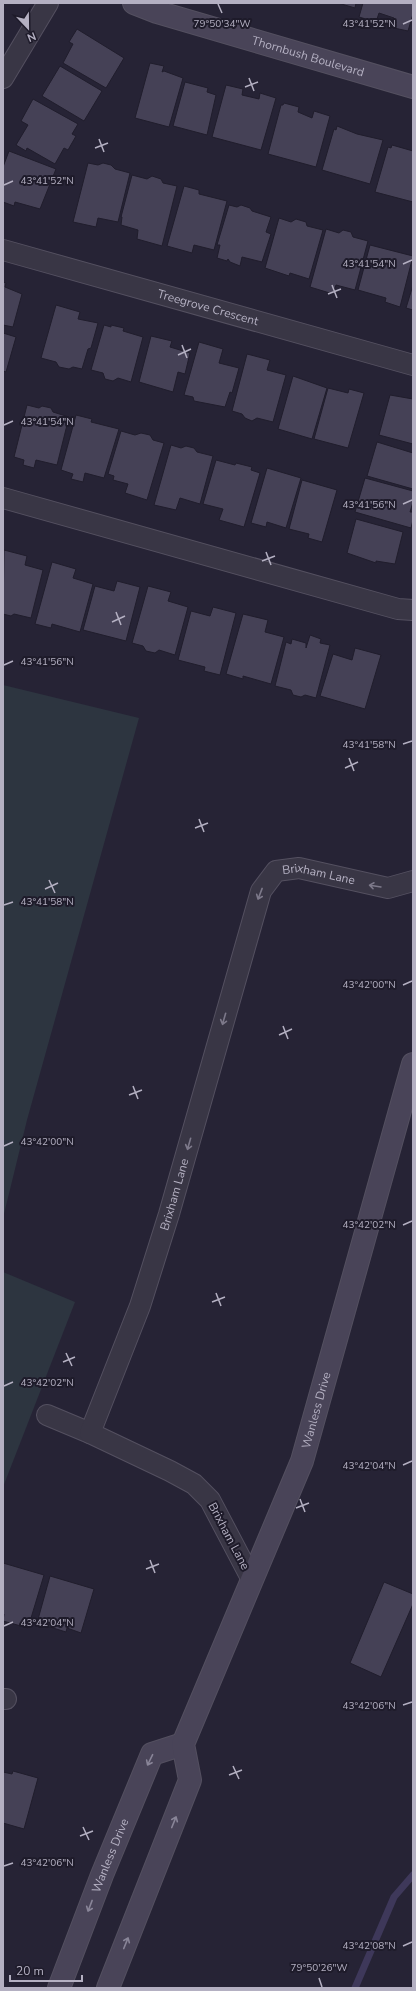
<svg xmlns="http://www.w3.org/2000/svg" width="416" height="1991" viewBox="0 0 416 1991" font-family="'Nunito Sans',sans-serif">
<rect width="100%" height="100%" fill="#262335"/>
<g fill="#2d3540">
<polygon points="3,685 139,718 27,1120 3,1218"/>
<polygon points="3,1272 75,1302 3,1487"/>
</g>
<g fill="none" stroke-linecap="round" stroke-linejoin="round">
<polyline stroke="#3e385a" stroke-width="7" points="355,1988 394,1897 413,1875"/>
</g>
<g fill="#454156" stroke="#201d2c">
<polygon points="338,3 356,3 355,8"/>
<polygon points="363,3 413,3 413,14 408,31 394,28 396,22 393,21 394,18 379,13 376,22 359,17"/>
<polygon points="77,29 124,58 106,88 63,63 73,44 69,42"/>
<polygon points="150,63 164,66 162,72 164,71 183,78 169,127 135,118"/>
<polygon points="60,66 102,91 84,121 42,96"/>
<polygon points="185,82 208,88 207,92 216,95 207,135 173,126"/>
<polygon points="226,85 243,89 242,95 259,99 260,93 276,98 261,150 212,137"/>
<polygon points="33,99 78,124 72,134 76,136 68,150 64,148 55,164 27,148 26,151 16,145 28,125 21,121"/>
<polygon points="284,103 299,107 298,112 312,118 314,111 330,116 316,167 268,154 281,105 283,105"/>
<polygon points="337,126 357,134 383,140 370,184 322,170 334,129 336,130"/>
<polygon points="392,145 413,151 413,202 375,192 388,147 391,148"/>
<polygon points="9,151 56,169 40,209 15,202 14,206 3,202 3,167"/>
<polygon points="88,163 98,165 103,163 111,165 115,169 130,173 118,222 98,218 96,227 73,222"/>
<polygon points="132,175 147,179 152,176 161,179 163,183 177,186 162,246 137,239 138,230 121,225 122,217 121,217"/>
<polygon points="184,186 199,190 199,194 227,201 214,250 194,245 192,253 167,246"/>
<polygon points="229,205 237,207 241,205 250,208 252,211 271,217 266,232 271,234 262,262 242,257 240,266 230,262 228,259 227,261 217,258 220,245 217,245"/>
<polygon points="279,218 291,222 296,219 306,222 307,226 323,230 309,279 290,273 289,276 265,268"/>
<polygon points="326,229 339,233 343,230 351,232 353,237 368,241 355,290 336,285 333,294 310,287"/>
<polygon points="370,245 413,256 400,307 385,302 386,298 358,290"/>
<polygon points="3,282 6,283 5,287 22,294 13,327 3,325"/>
<polygon points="413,285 413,310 406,308"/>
<polygon points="56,305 80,312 78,319 98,323 91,348 88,349 82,369 73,367 69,369 59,367 56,362 41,358"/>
<polygon points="104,325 111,327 111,325 124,328 123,331 143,337 131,382 118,378 113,381 105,379 103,373 91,370"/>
<polygon points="3,333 16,337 6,372 3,371"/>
<polygon points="151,336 172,341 170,347 190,353 185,374 178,372 173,392 139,382"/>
<polygon points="199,342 223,349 219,363 239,368 232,393 230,392 225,407 194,401 193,397 184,395"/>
<polygon points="247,354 270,360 267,370 286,375 273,422 257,418 252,421 245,418 242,414 232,411"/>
<polygon points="293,376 327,388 312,439 278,429"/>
<polygon points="328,388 348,393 349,389 364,393 348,448 314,439"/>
<polygon points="390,395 413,399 413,444 379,435"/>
<polygon points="27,405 39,408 42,406 51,408 53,412 69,417 57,465 36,460 34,468 23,465 24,460 14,457"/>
<polygon points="76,415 92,419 91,422 119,429 104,478 85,473 83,482 71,479 73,474 61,470"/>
<polygon points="121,431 135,435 141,433 150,435 153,440 164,443 147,500 125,493 128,484 113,480 114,476 108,474"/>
<polygon points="377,442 413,453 413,489 367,476"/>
<polygon points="171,445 181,448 186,446 194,448 197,452 213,456 200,504 180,498 176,510 154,505"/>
<polygon points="216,460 235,465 236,463 252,467 251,470 260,473 244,527 219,520 223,509 203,504"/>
<polygon points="267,468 301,478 286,528 267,522 266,527 251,523"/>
<polygon points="365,478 413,491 413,502 410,512 413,512 413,520 411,528 355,512"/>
<polygon points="302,480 337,490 322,542 308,538 309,534 289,529"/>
<polygon points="356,519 403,532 395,564 376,561 376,563 347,553"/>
<polygon points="4,550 27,556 25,565 43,570 31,618 14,614 11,616 3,614"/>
<polygon points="52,562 76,569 73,578 93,584 80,632 52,624 51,628 35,624"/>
<polygon points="117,581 140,587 126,641 83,630 95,586 114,591"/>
<polygon points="148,586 171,592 168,601 188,607 175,655 159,650 155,653 146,651 143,646 132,643"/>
<polygon points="213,607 236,613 220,675 204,671 205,667 178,660 191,611 210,616"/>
<polygon points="243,614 268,620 265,632 284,637 271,684 243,676 243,679 226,674"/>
<polygon points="310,635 321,639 320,643 330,645 316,698 305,695 301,697 293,695 291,690 275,686 286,642 291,644 292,639 306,643 306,648"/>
<polygon points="355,648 381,655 365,709 320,696 333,654 352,660"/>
<polygon points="3,1563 44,1575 28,1628 3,1621 4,1614 3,1614"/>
<polygon points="50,1576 94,1589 81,1633 67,1628 66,1632 37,1623"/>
<polygon points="384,1582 413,1594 413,1604 381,1677 350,1663"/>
<polygon points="13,1771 38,1778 24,1829 3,1823 3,1772 12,1774"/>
</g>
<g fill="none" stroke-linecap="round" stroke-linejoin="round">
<g stroke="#545060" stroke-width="22">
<g id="street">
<polyline points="3,78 48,3"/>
<path id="s1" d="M3,250L413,365"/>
<polyline points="3,498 398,609 413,610"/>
<polyline points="47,1415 90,1433"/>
<path id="s2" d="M252,1580L210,1500L194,1484L170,1471L90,1433L140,1306L169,1214L261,891L276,871L299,868L388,888L413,881"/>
<polyline points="3,1699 6,1699"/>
</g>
</g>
<g stroke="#545060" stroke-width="24">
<g id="secondary">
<path id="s3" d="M134,3L157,12L413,87"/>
<path id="s4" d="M59,1988L102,1875L152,1754L183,1744"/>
<path id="s5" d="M108,1988L190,1780L183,1744L302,1461L413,1064"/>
</g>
</g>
<use href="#street" stroke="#393645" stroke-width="20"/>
<use href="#secondary" stroke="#494458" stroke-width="22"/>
</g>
<defs><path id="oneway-shaft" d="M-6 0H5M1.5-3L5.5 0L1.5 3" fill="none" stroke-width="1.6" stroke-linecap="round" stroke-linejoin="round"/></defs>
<g stroke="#7d798a">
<use href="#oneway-shaft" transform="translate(375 886) rotate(-171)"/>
<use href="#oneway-shaft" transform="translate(260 894) rotate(111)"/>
<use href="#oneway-shaft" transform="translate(224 1019) rotate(106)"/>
<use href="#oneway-shaft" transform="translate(189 1144) rotate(106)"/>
</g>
<g stroke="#898598">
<use href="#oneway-shaft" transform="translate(150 1760) rotate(116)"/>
<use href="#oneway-shaft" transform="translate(174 1822) rotate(-68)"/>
<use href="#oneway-shaft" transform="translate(90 1906) rotate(111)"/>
<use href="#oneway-shaft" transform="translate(126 1943) rotate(-68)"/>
</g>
<path fill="none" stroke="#b4b0c2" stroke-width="1.5" d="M218,4L222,13M403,24L412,20M249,78L254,91M245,87L258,82M99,139L104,152M95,148L108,143M4,185L13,181M403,264L412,260M332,285L337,298M328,294L341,289M182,345L187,358M178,355L191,349M4,425L13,421M403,504L412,500M266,552L271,565M262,561L275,556M116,612L121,625M112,622L125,616M4,665L13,661M403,744L412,741M349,758L354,771M345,768L358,762M199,819L204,832M195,828L208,823M49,880L55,893M45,889L58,883M4,905L13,902M403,985L412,981M283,1026L288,1039M279,1035L292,1029M133,1086L138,1099M129,1095L142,1090M4,1146L13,1142M403,1225L412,1221M216,1293L221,1306M212,1302L225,1297M66,1353L72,1366M63,1362L75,1357M4,1386L13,1382M403,1465L412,1461M300,1499L305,1512M296,1508L309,1503M150,1560L155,1573M146,1569L159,1564M4,1626L13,1622M403,1705L412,1702M233,1766L239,1779M229,1775L242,1770M83,1827L89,1840M80,1836L93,1831M4,1866L13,1863M403,1946L412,1942M319,1978L322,1987"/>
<g text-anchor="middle" stroke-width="4" stroke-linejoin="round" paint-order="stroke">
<g font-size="12" fill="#b4b0c2" stroke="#1e1b2a">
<text dy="4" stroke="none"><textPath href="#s3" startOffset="182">Thornbush Boulevard</textPath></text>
<text dy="4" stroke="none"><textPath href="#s1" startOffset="213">Treegrove Crescent</textPath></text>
<text dy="4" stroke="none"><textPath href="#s2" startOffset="866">Brixham Lane</textPath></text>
<text dy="4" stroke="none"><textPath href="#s2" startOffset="482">Brixham Lane</textPath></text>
<text dy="4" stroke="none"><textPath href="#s5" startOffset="620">Wanless Drive</textPath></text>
<text transform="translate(229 1536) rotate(62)" y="4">Brixham Lane</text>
<text dy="4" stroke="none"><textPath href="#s4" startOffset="142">Wanless Drive</textPath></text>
</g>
</g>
<g font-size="10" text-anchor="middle" fill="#b4b0c2" stroke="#1e1b2a" stroke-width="4" stroke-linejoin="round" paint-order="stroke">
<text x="222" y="27">79°50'34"W</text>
<text x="369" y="27">43°41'52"N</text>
<text x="47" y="184">43°41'52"N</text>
<text x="369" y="267">43°41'54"N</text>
<text x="47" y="425">43°41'54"N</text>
<text x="369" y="508">43°41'56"N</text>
<text x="47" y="665">43°41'56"N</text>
<text x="369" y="748">43°41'58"N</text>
<text x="47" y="905">43°41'58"N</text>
<text x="369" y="988">43°42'00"N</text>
<text x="47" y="1145">43°42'00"N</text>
<text x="369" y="1228">43°42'02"N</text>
<text x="47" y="1386">43°42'02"N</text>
<text x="369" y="1469">43°42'04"N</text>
<text x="47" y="1626">43°42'04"N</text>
<text x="369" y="1709">43°42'06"N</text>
<text x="47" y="1866">43°42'06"N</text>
<text x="369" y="1949">43°42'08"N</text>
<text x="319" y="1971">79°50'26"W</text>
</g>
<rect width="416" height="1991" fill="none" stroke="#b4b0c2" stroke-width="8"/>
<g transform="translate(28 28) rotate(158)" stroke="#1e1b2a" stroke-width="3" paint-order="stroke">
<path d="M0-3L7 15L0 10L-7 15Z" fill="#b4b0c2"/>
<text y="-6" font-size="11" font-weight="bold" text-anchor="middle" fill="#b4b0c2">N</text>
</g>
<path d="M10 1975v6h72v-6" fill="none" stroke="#b4b0c2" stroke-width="2"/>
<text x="16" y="1975" font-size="12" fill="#b4b0c2" stroke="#1e1b2a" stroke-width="3" paint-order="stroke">20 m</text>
</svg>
